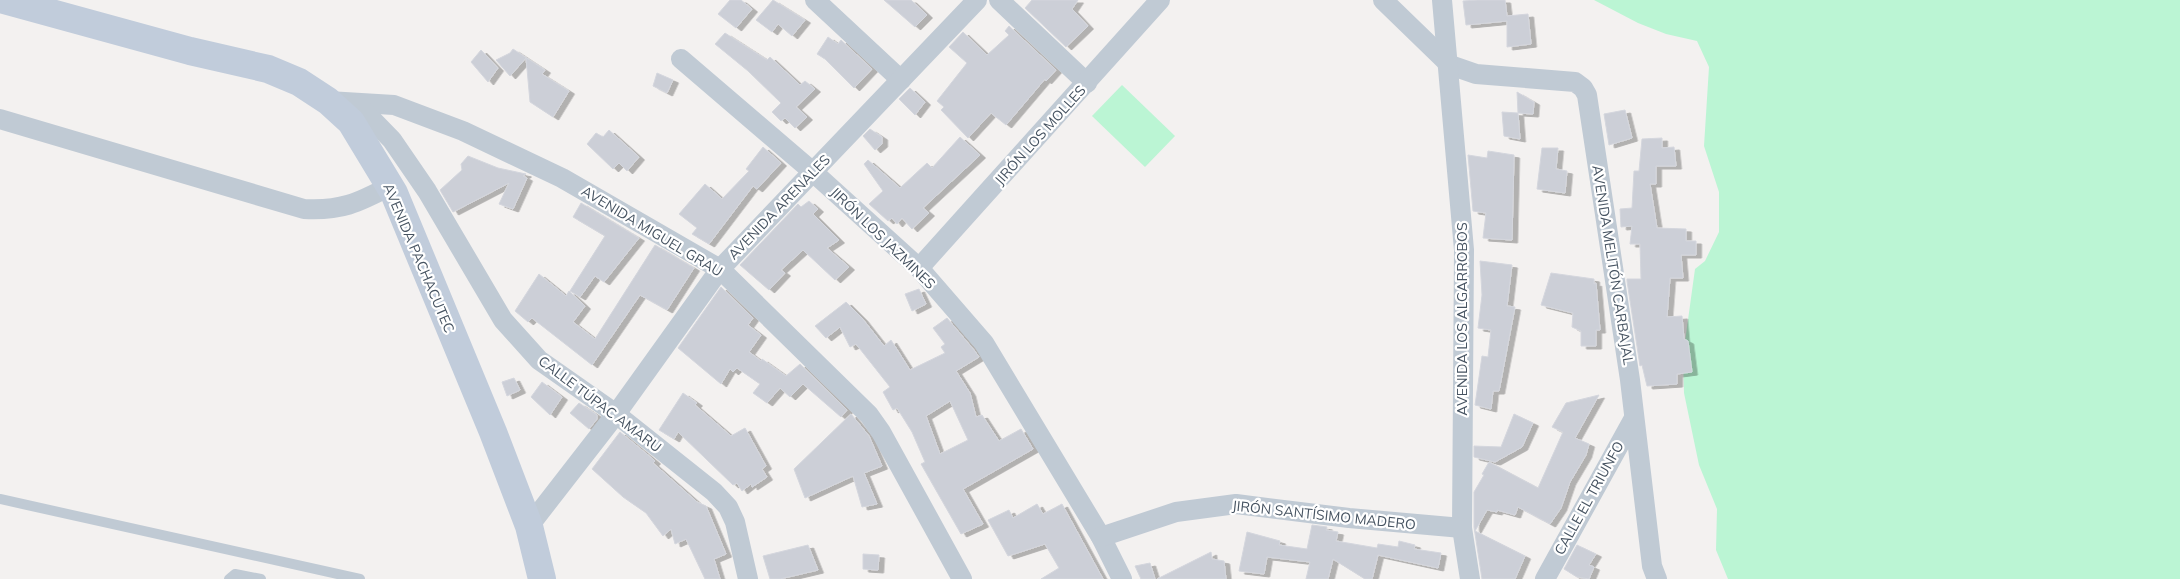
<svg xmlns="http://www.w3.org/2000/svg" width="2180" height="579" viewBox="0 0 2180 579" font-family="Mulish,sans-serif">
<defs>
<filter id="shadow"><feDropShadow dx="5.5" dy="3" stdDeviation="0" flood-color="#0004"/></filter>
</defs>
<rect width="100%" height="100%" fill="#f3f1f0"/>
<g fill="#bbf5d4">
<polygon points="1594,0 2180,0 2180,579 1728,579 1716,550 1717,509 1699,465 1684,393 1683,356 1695,269 1705,261 1719,232 1719,192 1704,146 1709,67 1697,41 1666,34 1638,23"/>
<polygon points="1122,85 1175,136 1145,167 1092,116"/>
</g>
<g fill="#cccfd7" stroke="#d4d6dd" fill-rule="evenodd" filter="url(#shadow)">
<polygon points="730,0 741,0 752,9 736,28 718,14"/>
<polygon points="773,0 805,20 792,36 778,24 772,32 756,20"/>
<polygon points="884,0 911,0 927,15 915,27"/>
<polygon points="1032,0 1078,0 1072,9 1088,26 1066,47 1025,8"/>
<polygon points="1477,0 1505,0 1507,16 1528,14 1531,44 1507,47 1507,21 1466,25 1463,1"/>
<polygon points="1009,26 1056,70 1046,81 1045,79 1006,125 991,113 968,138 941,110 944,107 937,101 967,63 949,47 963,32 987,55 1009,35 1005,31"/>
<polygon points="725,33 767,60 770,57 800,85 805,81 815,89 796,107 807,117 795,128 785,118 781,121 772,112 781,103 748,71 715,44"/>
<polygon points="828,37 838,44 841,40 872,69 854,88 825,59 817,54"/>
<polygon points="513,49 545,70 542,74 569,91 553,117 530,102 526,58 510,76 496,60 510,53"/>
<polygon points="481,50 498,68 488,82 471,62"/>
<polygon points="657,73 673,80 667,93 653,86"/>
<polygon points="910,88 925,102 915,115 899,99"/>
<polygon points="1517,92 1534,102 1533,114 1518,113"/>
<polygon points="1625,110 1632,138 1609,145 1604,114"/>
<polygon points="1502,112 1518,113 1520,139 1504,136"/>
<polygon points="870,129 882,137 882,144 875,150 863,136"/>
<polygon points="609,130 639,157 627,171 619,163 613,169 587,144 596,133 603,137"/>
<polygon points="960,137 980,155 923,208 929,213 912,229 902,218 897,224 892,218 888,221 869,204 883,191 864,164 868,160 900,188 927,163 932,168"/>
<polygon points="1662,138 1662,148 1674,147 1676,166 1656,166 1656,184 1650,184 1657,228 1686,229 1686,241 1696,241 1696,255 1681,255 1683,278 1670,278 1667,317 1682,316 1684,339 1688,341 1692,372 1677,374 1677,384 1647,386 1642,365 1640,366 1627,281 1627,279 1641,279 1640,244 1630,244 1632,226 1621,227 1620,209 1632,208 1634,171 1639,171 1642,139"/>
<polygon points="763,147 781,163 757,189 753,186 709,244 692,234 697,228 679,214 705,184 722,199 749,171 746,169"/>
<polygon points="1542,148 1558,148 1556,169 1567,171 1565,193 1537,189"/>
<polygon points="1488,151 1514,155 1512,240 1483,238 1486,213 1473,211 1468,155 1487,158"/>
<polygon points="468,156 498,168 526,174 523,176 527,178 513,209 499,204 509,183 453,212 440,190 462,170 461,164"/>
<polygon points="809,201 818,209 813,214 839,240 827,248 849,267 835,280 803,250 781,270 785,273 769,290 740,265 798,204 801,207"/>
<polygon points="581,203 639,238 604,282 595,276 580,297 570,291 605,236 573,217"/>
<polygon points="655,245 694,268 667,310 640,295 592,365 532,318 528,322 515,311 539,274 566,296 569,291 585,306 573,322 595,339"/>
<polygon points="1480,261 1512,265 1507,306 1515,307 1499,391 1493,391 1491,409 1475,405 1482,356 1488,357 1491,330 1478,328 1482,295"/>
<polygon points="1551,273 1594,279 1594,284 1596,283 1600,330 1596,330 1596,346 1581,346 1581,331 1572,327 1573,313 1541,305"/>
<polygon points="721,287 753,318 748,325 761,335 749,352 761,361 762,359 786,376 800,364 847,410 841,417 803,384 790,397 780,388 767,403 753,393 760,384 737,368 733,372 730,369 721,384 678,348"/>
<polygon points="919,289 926,304 912,311 905,294"/>
<path d="M846,302L862,318L884,346L891,340L910,370L945,353L941,347L945,344L933,328L947,318L974,350L979,357L956,371L970,393L976,417L982,415L999,441L1021,429L1033,449L963,489L983,524L961,534L921,464L925,462L912,432L897,408L893,410L883,392L890,387L856,344L850,347L840,327L826,338L815,326ZM950,401L968,440L940,454L926,416Z"/>
<polygon points="514,378 520,390 507,396 502,382"/>
<polygon points="542,382 562,397 550,415 531,397"/>
<polygon points="683,393 697,403 695,405 731,436 745,428 766,466 762,469 767,477 752,487 751,484 742,491 737,483 733,485 678,432 674,439 659,430"/>
<polygon points="1599,395 1575,438 1589,444 1586,455 1570,482 1561,508 1550,524 1518,507 1515,515 1497,510 1497,512 1487,510 1475,531 1525,556 1515,579 1482,579 1474,527 1474,492 1484,475 1482,474 1489,462 1538,488 1563,432 1552,427 1566,403"/>
<polygon points="579,403 597,415 597,419 589,429 570,413"/>
<polygon points="851,414 869,436 882,466 864,473 877,504 862,507 853,476 805,498 794,469"/>
<polygon points="1514,414 1533,423 1522,447 1495,462 1474,457 1474,446 1501,447"/>
<polygon points="620,432 648,455 655,461 653,463 697,502 706,506 726,554 714,559 720,579 705,579 686,539 675,544 671,529 663,536 646,513 623,497 592,469"/>
<polygon points="1037,504 1043,514 1062,504 1103,579 1041,579 1059,568 1045,544 1008,556 988,520 1009,510 1013,518"/>
<polygon points="1312,525 1327,527 1326,530 1338,532 1336,541 1377,548 1378,544 1398,547 1399,541 1415,545 1414,549 1441,553 1438,568 1378,555 1372,579 1365,579 1333,559 1328,579 1306,579 1310,562 1267,557 1264,574 1239,571 1247,532 1280,541 1279,545 1307,549"/>
<polygon points="808,545 818,570 780,579 770,579 763,556"/>
<polygon points="1577,545 1596,554 1589,565 1594,567 1589,579 1577,577 1564,569"/>
<polygon points="1211,552 1212,559 1224,561 1226,579 1157,579"/>
<polygon points="863,554 879,555 878,570 863,569"/>
<polygon points="1150,563 1155,579 1141,579 1135,566"/>
</g>
<g fill="none" stroke-linecap="round" stroke-linejoin="round">
<g stroke="#c0cad4" stroke-width="10">
<polyline points="0,499 360,579"/>
<polyline points="229,579 235,574 261,579"/>
</g>
<g stroke="#c0cad4" stroke-width="20">
<polyline points="815,0 901,80"/>
<polyline points="999,0 1087,83"/>
<polyline points="1383,0 1450,65 1476,74 1575,82 1583,88 1587,95 1630,380 1652,566 1657,579"/>
<polyline points="1442,0 1464,250 1462,528 1470,579"/>
<polyline points="681,59 813,172 919,268 984,343 1101,537 1122,579"/>
<polyline points="328,101 394,105 463,131 562,178 720,269 869,415 881,432 962,579"/>
<polyline points="357,104 392,140 427,191 503,320 539,360 616,414 714,492 728,507 735,522 748,579"/>
<path d="M0,119L304,209C341,211 358,203 390,186"/>
<polyline points="919,268 1160,0"/>
<polyline points="529,526 616,414 720,269 977,0"/>
<polyline points="1101,537 1176,512 1236,504 1349,518 1462,528"/>
<polyline points="1545,579 1634,418"/>
</g>
<polyline stroke="#c1ccdb" stroke-width="28" points="4,0 190,51 268,69 299,82 328,101 351,122 394,193 493,432 529,526 542,579"/>
</g>
<g text-anchor="middle" stroke-width="4.5" stroke-linejoin="round" paint-order="stroke">
<g font-size="14" fill="#465361" stroke="#fff">
<text transform="translate(1040 135) rotate(-48)" y="5">JIRÓN LOS MOLLES</text>
<text transform="translate(779 207) rotate(-46)" y="5">AVENIDA ARENALES</text>
<text transform="translate(652 231) rotate(31)" y="5">AVENIDA MIGUEL GRAU</text>
<text transform="translate(883 238) rotate(44)" y="5">JIRÓN LOS JAZMINES</text>
<text transform="translate(419 258) rotate(67)" y="5">AVENIDA PACHACUTEC</text>
<text transform="translate(1613 265) rotate(81)" y="5">AVENIDA MELITÓN CARBAJAL</text>
<text transform="translate(1462 319) rotate(-90)" y="5">AVENIDA LOS ALGARROBOS</text>
<text transform="translate(600 404) rotate(37)" y="5">CALLE TÚPAC AMARU</text>
<text transform="translate(1589 498) rotate(-61)" y="5">CALLE EL TRIUNFO</text>
<text transform="translate(1324 515) rotate(6)" y="5">JIRÓN SANTÍSIMO MADERO</text>
</g>
</g>
</svg>
